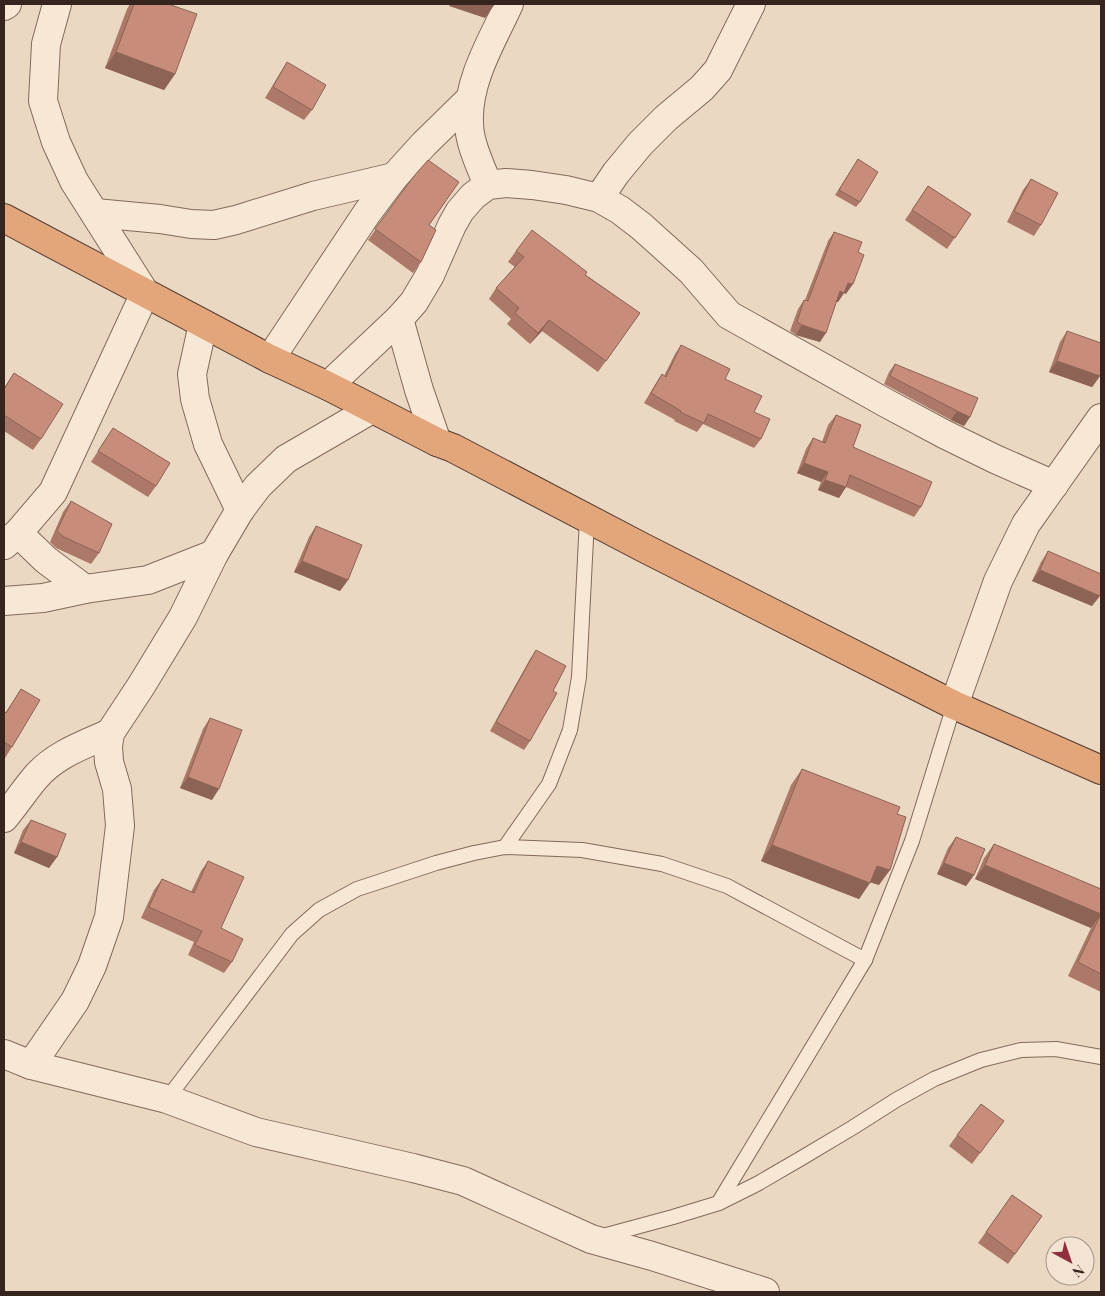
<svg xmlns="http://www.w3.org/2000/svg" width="1105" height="1296" viewBox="0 0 1105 1296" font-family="'Playfair Display',serif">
<rect width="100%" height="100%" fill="#ebd8c3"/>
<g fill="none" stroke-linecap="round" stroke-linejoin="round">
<g stroke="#84695b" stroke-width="16">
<g id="service">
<polyline points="505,847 549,784 570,730 579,677 587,519"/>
<polyline points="167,1099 292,934 319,910 357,889 436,863 474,853 505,847 582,850 662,864 727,886 865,960"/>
<polyline points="719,1202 865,960 912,841 954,705"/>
<polyline points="599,1237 673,1217 719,1203 757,1184 800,1159 852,1128 896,1100 934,1079 981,1060 1021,1050 1056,1049 1101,1057"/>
</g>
</g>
<g stroke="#84695b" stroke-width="30">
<g id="minor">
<polyline points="4,6 7,4"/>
<path d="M488,185C481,167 469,143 469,123C467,81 492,41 509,4"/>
<polyline points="599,198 616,173 640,144 666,118 702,88 718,70 751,4"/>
<polyline points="95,213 160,219 191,224 214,225 236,220 313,196 394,177"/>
<polyline points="399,319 419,390 437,442"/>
<polyline points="203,324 192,374 195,399 208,444 240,510"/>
<polyline points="270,359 367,213 394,177 424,144 470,99"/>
<polyline points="328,386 399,319 414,302 430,275 452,225 460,211 473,196 488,185 506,183 532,185 566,190 599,198 620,210 641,226 691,271 729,315 886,403 944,434 995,459 1054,485"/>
<polyline points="18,533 46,560 85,589"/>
<polyline points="4,545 18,533 53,492 145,293 74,181 56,142 43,101 46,44 57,4"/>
<polyline points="4,601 43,598 85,589 148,580 214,554"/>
<polyline points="954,705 998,581 1026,524 1101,418"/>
<path d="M4,818C15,805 24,791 35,778C54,755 83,745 110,733"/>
<polyline points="4,1054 31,1065 167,1099 256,1132 413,1168 463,1181 591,1239 652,1256 765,1292"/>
<polyline points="31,1065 75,1001 92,966 109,917 120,826 117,789 109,762 108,746 110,733 141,686 183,617 214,554 240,510 258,486 286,459 372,409"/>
</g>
</g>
<g stroke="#52392f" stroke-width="30">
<polyline id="trunk" points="4,218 270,359 328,386 437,442 453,448 644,548 954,705 1101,770"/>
</g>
<use href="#service" stroke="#f7e7d5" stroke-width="14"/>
<use href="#minor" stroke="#f7e7d5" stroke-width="28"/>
<use href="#trunk" stroke="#e2a67a" stroke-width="28"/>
</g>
<g fill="#ac7969">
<polygon points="130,4 168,4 175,74 164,90 105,68 127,9"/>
<polygon points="287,62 312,110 304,120 265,98 280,73"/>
<polygon points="858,159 860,202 856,207 835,195"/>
<polygon points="414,176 429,225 421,262 413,273 368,240"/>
<polygon points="1031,179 1041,225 1034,236 1007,222 1023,190"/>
<polygon points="928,186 971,214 947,249 905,220"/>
<polygon points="834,232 858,252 846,294 844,293 838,302 836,302 820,342 796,335 790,331 798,309 804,300 805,300 828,241"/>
<polygon points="516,251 586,275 640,313 598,372 542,331 530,344 507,324 511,319 489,299 496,288 515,267 508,262"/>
<polygon points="1067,331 1100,376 1092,387 1049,372 1060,342"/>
<polygon points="681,345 725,379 754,412 761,439 754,448 703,424 697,432 674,421 675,420 644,403 656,383 662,374 664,376 675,354"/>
<polygon points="895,364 970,417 964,426 951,420 884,384 889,372"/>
<polygon points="14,373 41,439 33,450 4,431 4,388"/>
<polygon points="836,415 853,447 921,507 914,517 846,487 839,498 818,490 821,482 797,473 806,449 813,438 822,442 828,425"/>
<polygon points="113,428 156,486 148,497 91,462"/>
<polygon points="71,501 99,553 91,564 56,548 50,542 63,512"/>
<polygon points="316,526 348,580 340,591 294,572 309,537"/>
<polygon points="1048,551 1092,606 1032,581 1041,562"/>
<polygon points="536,650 553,691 530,741 524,750 490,731 530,659"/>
<polygon points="21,689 12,747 5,758 4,757 4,711 6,712"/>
<polygon points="210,718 212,800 180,788 203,729"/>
<polygon points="802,769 897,814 879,885 870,882 859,899 761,861 791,785"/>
<polygon points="31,820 57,857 49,868 14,853 23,830"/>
<polygon points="956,837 974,875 966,886 937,874 948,848"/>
<polygon points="994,844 1101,889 1101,992 1068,976 1091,928 975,879 984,858"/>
<polygon points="208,861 221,928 232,962 224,973 188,955 194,942 141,918 154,890 162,879 191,892 201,871"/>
<polygon points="1004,1121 972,1164 949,1146 957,1135"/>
<polygon points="1012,1195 1042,1216 1008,1264 978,1243"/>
</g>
<g fill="#8c6355">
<polygon points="450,4 495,4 485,18 449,6"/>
<polygon points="116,52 175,74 164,90 105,68"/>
<polygon points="848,283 853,284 846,294 844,293 838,302 833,301 840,291"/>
<polygon points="549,320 542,331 530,344 538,333"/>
<polygon points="802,325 826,333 820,342 796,335"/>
<polygon points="1057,361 1100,376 1092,387 1049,372"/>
<polygon points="957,411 970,417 964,426 951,420"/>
<polygon points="804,463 828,472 821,482 797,473"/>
<polygon points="825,480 846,487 839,498 818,490"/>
<polygon points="302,561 348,580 340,591 294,572"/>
<polygon points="1040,570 1100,596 1092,606 1032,581"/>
<polygon points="188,777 219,789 212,800 180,788"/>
<polygon points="21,842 57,857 49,868 14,853"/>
<polygon points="772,845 870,883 859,899 761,861"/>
<polygon points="944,863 974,875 966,886 937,874"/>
<polygon points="985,865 1101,914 1091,928 975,879"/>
<polygon points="877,866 890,870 879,885 866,881"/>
</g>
<g fill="#c88d7a" stroke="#8c6355">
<polygon points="134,4 168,4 197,14 175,74 116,52"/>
<polygon points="287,62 326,85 312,110 273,87"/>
<polygon points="858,159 878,172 860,202 839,190"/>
<polygon points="428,160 459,182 429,225 436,230 421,262 375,229 414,176"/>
<polygon points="1031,179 1058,193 1041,225 1014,211"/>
<polygon points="928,186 971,214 955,238 912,210"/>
<polygon points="532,230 587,272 585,275 640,313 606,361 549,320 538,333 515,313 519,308 496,288 524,257 516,251"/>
<polygon points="834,232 862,242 858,252 864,255 853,284 848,283 844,293 840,291 826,333 802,325 797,322 804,300 808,301"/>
<polygon points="1067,331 1101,343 1101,372 1100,376 1057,361"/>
<polygon points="681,345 730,369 725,379 762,396 754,412 770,419 761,439 708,414 704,423 680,412 681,411 651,393 662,374 666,377"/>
<polygon points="895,364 978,398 970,417 957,411 890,376"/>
<polygon points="14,373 63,404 41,439 4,415 4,389"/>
<polygon points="836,415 861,425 853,447 932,482 921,507 850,475 846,487 825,480 828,472 804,463 813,438 825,443"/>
<polygon points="113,428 170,463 156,486 98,451"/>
<polygon points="71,501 112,524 99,553 64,537 57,531"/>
<polygon points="316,526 362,545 348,580 302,561"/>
<polygon points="1048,551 1101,574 1101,592 1100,596 1040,570"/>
<polygon points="536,650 566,666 553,691 557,693 530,741 496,722"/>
<polygon points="21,689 40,700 12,747 4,742 4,711 6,713"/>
<polygon points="210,718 242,730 219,789 188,777"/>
<polygon points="802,769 900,807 897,814 906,817 890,870 877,866 870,883 772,845"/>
<polygon points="31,820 66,834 57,857 21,842"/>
<polygon points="956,837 985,849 974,875 944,863"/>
<polygon points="994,844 1101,889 1101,974 1078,962 1101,914 985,865"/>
<polygon points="208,861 244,877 221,928 243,939 232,962 195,945 202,931 149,907 162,879 194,893"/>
<polygon points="981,1104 1004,1121 980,1153 957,1135"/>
<polygon points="1012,1195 1042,1216 1015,1254 986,1232"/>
</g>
<rect width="1105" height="1296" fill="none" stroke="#35251e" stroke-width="10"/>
<g transform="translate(1070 1261) rotate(140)"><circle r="24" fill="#f3e3d2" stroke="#a7978a"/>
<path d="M0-4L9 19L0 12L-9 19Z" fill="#902e40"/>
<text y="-8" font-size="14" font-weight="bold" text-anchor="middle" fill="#35251e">N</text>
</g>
</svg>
